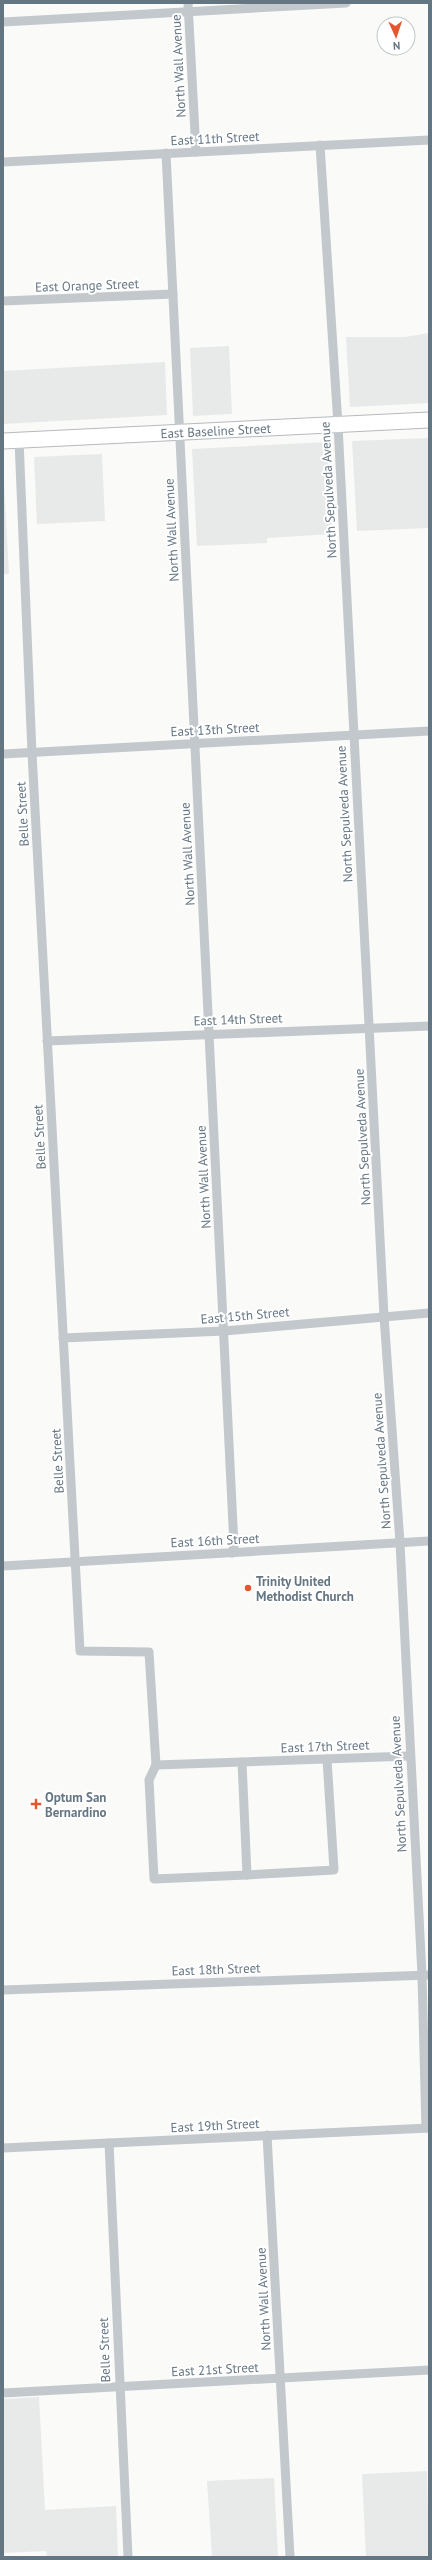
<svg xmlns="http://www.w3.org/2000/svg" width="432" height="2560" viewBox="0 0 432 2560" font-family="'PT Sans',sans-serif">
<rect width="100%" height="100%" fill="#fafaf8"/>
<g fill="#e8e9e9">
<polygon points="429,333 429,403 350,407 346,337 405,337"/>
<polygon points="229,346 232,414 193,416 190,348"/>
<polygon points="165,362 167,415 3,424 3,371"/>
<polygon points="429,438 429,528 357,531 352,441"/>
<polygon points="327,442 332,534 267,538 267,543 197,546 192,449"/>
<polygon points="102,454 105,521 37,524 34,457"/>
<polygon points="3,464 9,574 3,574"/>
<polygon points="39,2397 45,2510 116,2506 118,2557 47,2557 46,2551 3,2553 3,2399"/>
<polygon points="427,2471 429,2557 366,2557 362,2474"/>
<polygon points="274,2478 278,2557 212,2557 207,2481"/>
</g>
<g fill="none" stroke-linecap="round" stroke-linejoin="round">
<g stroke="#b5babe" stroke-width="17">
<g id="primary">
<path id="s1" d="M3,441L429,420"/>
</g>
</g>
<g stroke="#c3c8cc" stroke-width="9">
<polyline points="188,3 196,152"/>
<polyline points="3,22 346,3"/>
<polyline points="320,145 338,425 384,1316 400,1543 422,1975 426,2128"/>
<polyline points="166,153 234,1546 232,1553"/>
<polyline points="3,162 429,140"/>
<polyline points="3,301 173,294"/>
<polyline points="19,440 32,753 80,1651 149,1652 156,1765"/>
<polyline points="3,754 429,731"/>
<polyline points="47,1041 429,1026"/>
<polyline points="63,1338 224,1331 429,1313"/>
<polyline points="3,1566 429,1541"/>
<polyline points="242,1762 247,1875 334,1870 327,1759"/>
<polyline points="156,1765 409,1756"/>
<polyline points="156,1765 149,1780 154,1879 247,1875"/>
<polyline points="3,1990 429,1975"/>
<polyline points="267,2135 290,2557"/>
<polyline points="109,2143 128,2557"/>
<polyline points="3,2148 429,2128"/>
<polyline points="3,2393 429,2370"/>
</g>
<use href="#primary" stroke="#fff" stroke-width="15"/>
</g>
<g fill="#e4572e" stroke="#fff" stroke-width="1.5">
<circle cx="248" cy="1588" r="4"/>
<path d="M34 1798h4v4h4v4h-4v4h-4v-4h-4v-4h4z"/>
</g>
<g text-anchor="middle" stroke-width="4" stroke-linejoin="round" paint-order="stroke">
<g font-size="13" fill="#657683" stroke="#fff">
<text transform="translate(178 66) rotate(-93)" y="5">North Wall Avenue</text>
<text transform="translate(215 138) rotate(-3)" y="5">East 11th Street</text>
<text transform="translate(87 285) rotate(-2)" y="5">East Orange Street</text>
<text dy="5" stroke="none"><textPath href="#s1" startOffset="213">East Baseline Street</textPath></text>
<text transform="translate(328 490) rotate(-93)" y="5">North Sepulveda Avenue</text>
<text transform="translate(171 530) rotate(-93)" y="5">North Wall Avenue</text>
<text transform="translate(215 729) rotate(-3)" y="5">East 13th Street</text>
<text transform="translate(22 814) rotate(-93)" y="5">Belle Street</text>
<text transform="translate(344 814) rotate(-93)" y="5">North Sepulveda Avenue</text>
<text transform="translate(187 854) rotate(-93)" y="5">North Wall Avenue</text>
<text transform="translate(238 1019) rotate(-2)" y="5">East 14th Street</text>
<text transform="translate(39 1137) rotate(-93)" y="5">Belle Street</text>
<text transform="translate(362 1137) rotate(-93)" y="5">North Sepulveda Avenue</text>
<text transform="translate(203 1177) rotate(-93)" y="5">North Wall Avenue</text>
<text transform="translate(245 1315) rotate(-5)" y="5">East 15th Street</text>
<text transform="translate(57 1461) rotate(-93)" y="5">Belle Street</text>
<text transform="translate(381 1461) rotate(-94)" y="5">North Sepulveda Avenue</text>
<text transform="translate(215 1540) rotate(-3)" y="5">East 16th Street</text>
<text transform="translate(325 1746) rotate(-2)" y="5">East 17th Street</text>
<text transform="translate(398 1784) rotate(-93)" y="5">North Sepulveda Avenue</text>
<text transform="translate(216 1969) rotate(-2)" y="5">East 18th Street</text>
<text transform="translate(215 2125) rotate(-3)" y="5">East 19th Street</text>
<text transform="translate(263 2299) rotate(-93)" y="5">North Wall Avenue</text>
<text transform="translate(104 2350) rotate(-92)" y="5">Belle Street</text>
<text transform="translate(215 2369) rotate(-3)" y="5">East 21st Street</text>
</g>
<g font-size="13" font-weight="bold" fill="#657683" stroke="#fff" text-anchor="start">
<text x="256" y="1586">Trinity United<tspan x="256" dy="15">Methodist Church</tspan></text>
<text x="45" y="1802">Optum San<tspan x="45" dy="15">Bernardino</tspan></text>
</g>
</g>
<rect width="432" height="2560" fill="none" stroke="#657683" stroke-width="8"/>
<g transform="translate(396 36) rotate(177)"><circle r="19" fill="#ffffff" stroke="#c1c8cd"/>
<path d="M0-3L7 15L0 10L-7 15Z" fill="#e4572e"/>
<text y="-6" font-size="11" font-weight="bold" text-anchor="middle" fill="#657683">N</text>
</g>
</svg>
